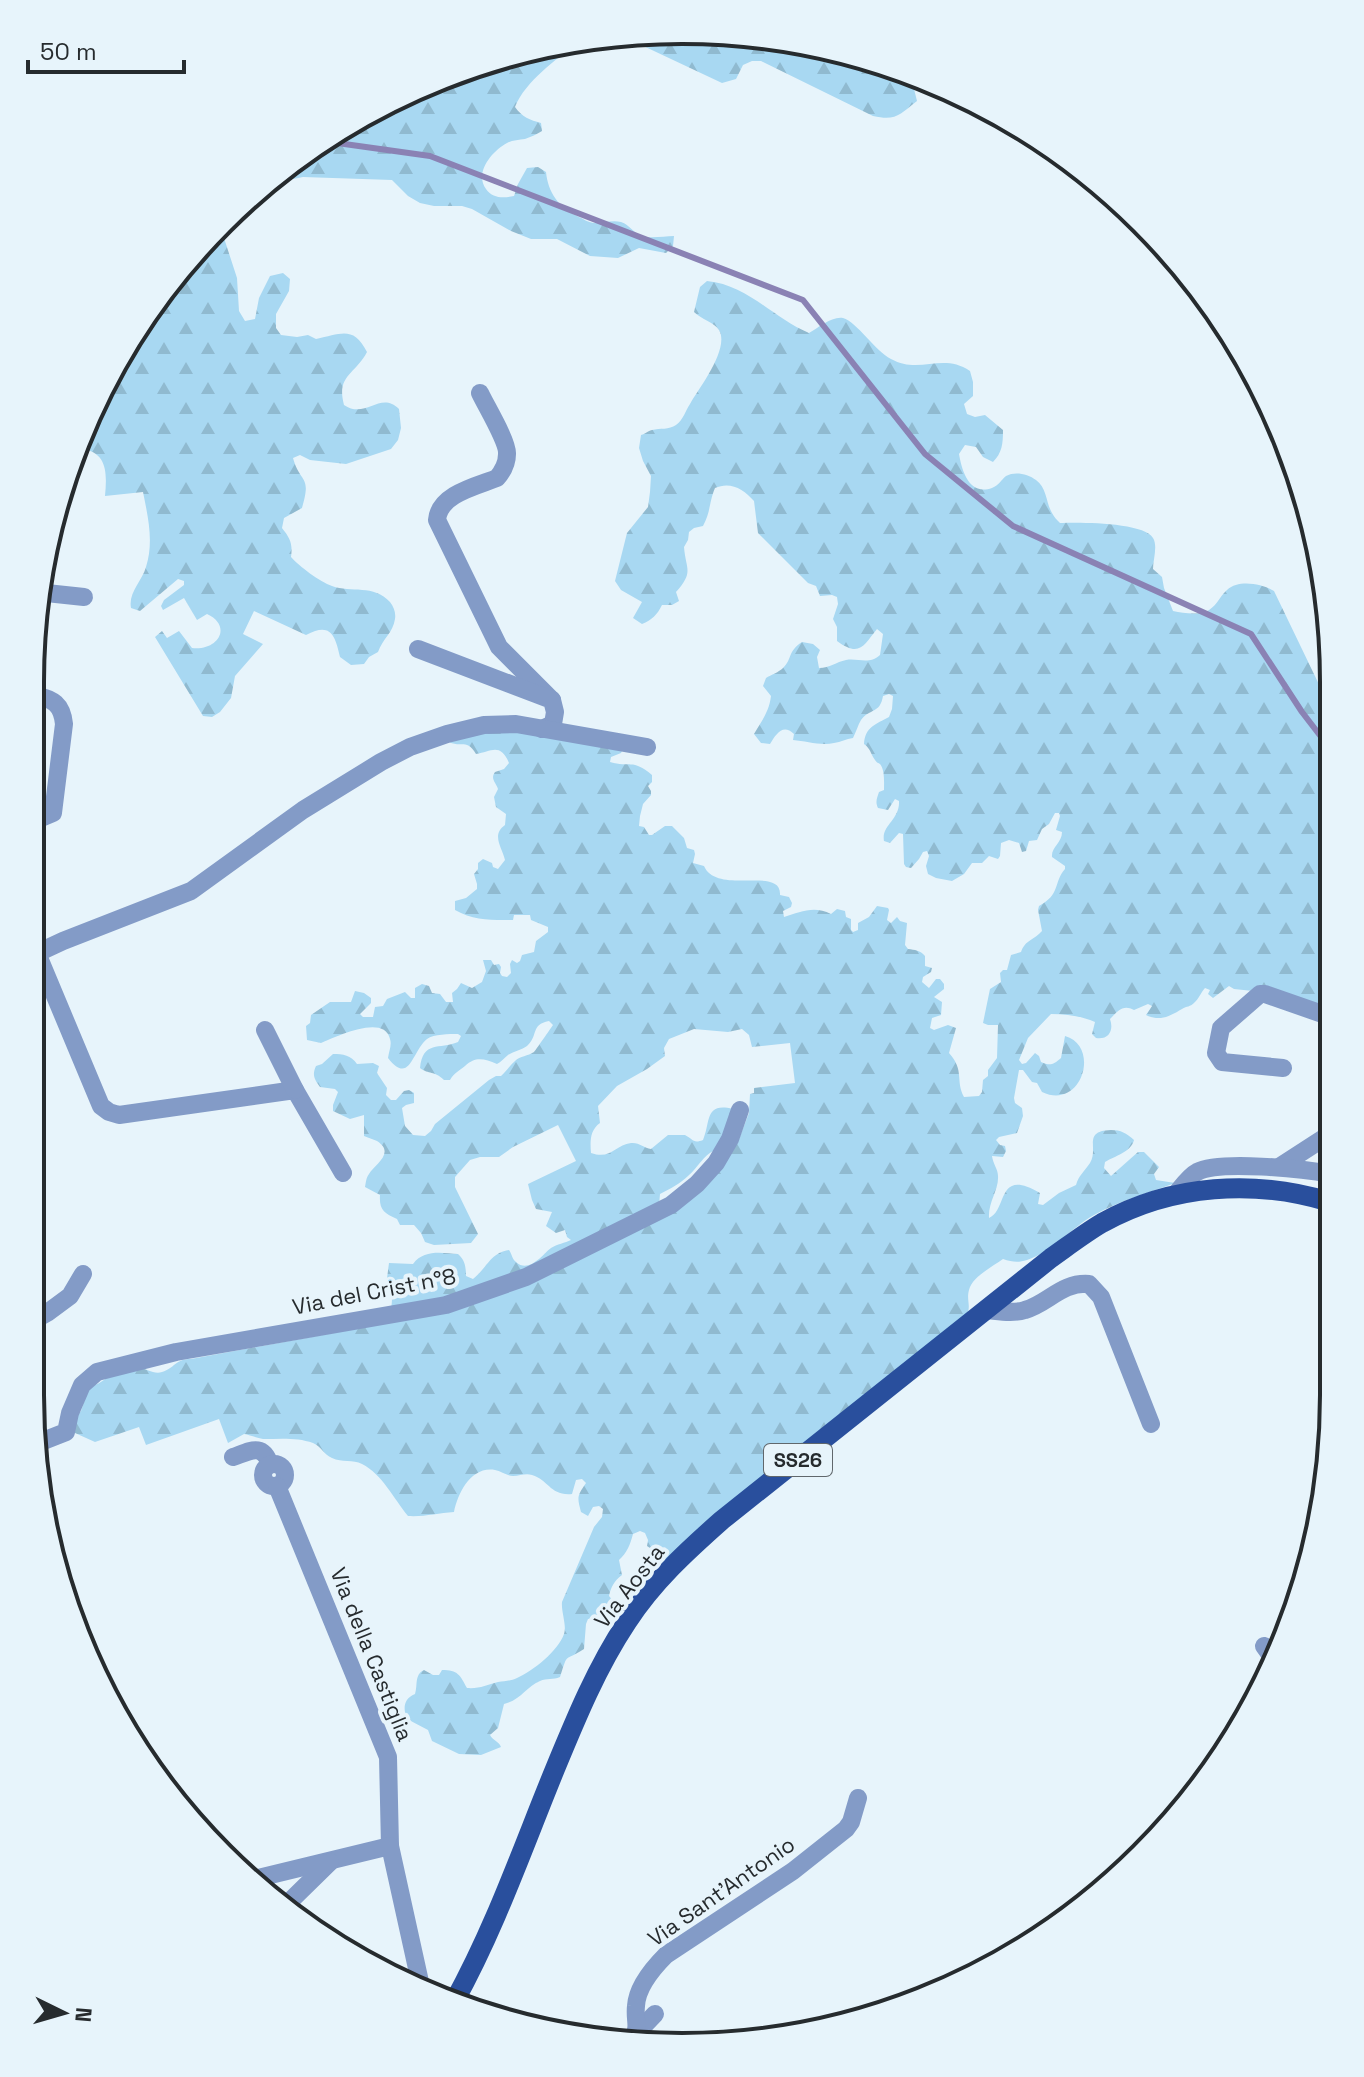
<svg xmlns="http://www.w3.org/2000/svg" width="1364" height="2077" viewBox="0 0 1364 2077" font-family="'Space Grotesk',sans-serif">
<defs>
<pattern id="forest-firs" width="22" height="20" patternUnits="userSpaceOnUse" patternTransform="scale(2)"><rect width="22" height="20" fill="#a8d8f2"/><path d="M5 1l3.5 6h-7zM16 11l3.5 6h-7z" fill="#90bad0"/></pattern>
</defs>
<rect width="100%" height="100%" fill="#e7f4fb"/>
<g fill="url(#forest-firs)">
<path d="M640,31L768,36L892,65L910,73L917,101C899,115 896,121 873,116L761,61H752L743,65L736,79L722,83L620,35Z"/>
<path d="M577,42C556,61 526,80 515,107C522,117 530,120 541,123L542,131C537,134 531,137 525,139C519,140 512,140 507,143C492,151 474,173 486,189C493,199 504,198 514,196L518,184L527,168L538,167L546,172C548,193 559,207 577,216C584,219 588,223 595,223C604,223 612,220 621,222C630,225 633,233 642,236C651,239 664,236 674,236L673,246L666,253L639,248L618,258L590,256L557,239H531L511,231L472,209L462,206H434L420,203L408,196L392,180L303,177L264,185L285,164L394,97L514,52Z"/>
<path d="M223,222L224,238L237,278L239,311L245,321L255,319L259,298L270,276L283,273L290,279L289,291L276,314V328L281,335L297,337L308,335L316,339C342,333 354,326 367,352C355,375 336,375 344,405C366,420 380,390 399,409L401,428L398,440L391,449L346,464L310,460L300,455L293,458C300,484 312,474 302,508L284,518L282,528C290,538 293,544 291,557C299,566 320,582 332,586C351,593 374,584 390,602C394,607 396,613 395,619C393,633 383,638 378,652L369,657L364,664L351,665L340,657C335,634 330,622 306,635L254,611L243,634L263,644L235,676L231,698L220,712L212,717L203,716L155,637L162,631L167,638L179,631L192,648C218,651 233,626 207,614L197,620L184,598L163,610L161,606L164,600L184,585V581L178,579L140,611L131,608C128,593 142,581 146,567C154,542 148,517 143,492L105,496C107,474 108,451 80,449L97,394L142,326L151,327C162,317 159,304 165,292C179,264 201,243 223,222Z"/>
<path d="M707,281C748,285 773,318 809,333C818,328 832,316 843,318C857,322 875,351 891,359C920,375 942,352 970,371L973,382V396L964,404L967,414L975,417L985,415L1003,430C1003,444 1002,453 993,462L983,457L976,447L965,445L959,454C962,471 969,496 992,488C999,485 1001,480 1006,476C1015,471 1028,474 1036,480C1047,488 1046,503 1052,513C1054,517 1057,520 1060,523C1077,522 1145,522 1153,538C1158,546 1153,560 1153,569L1162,577L1164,588L1173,611C1183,613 1195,615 1205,612C1216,608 1219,597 1227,590C1239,579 1262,584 1274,591L1326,699L1332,717L1331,1010L1253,991L1234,989L1229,986L1213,998L1208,994L1210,990L1205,988C1201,992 1199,999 1194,1003C1190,1007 1187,1006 1182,1009C1170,1016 1160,1022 1146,1015L1152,1006L1148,1004L1134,1010C1123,1004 1118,1011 1110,1019C1114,1030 1109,1040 1096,1038L1092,1034L1095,1022C1081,1016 1067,1014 1051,1014L1028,1038L1019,1060L1022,1064L1026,1063L1035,1053L1039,1056L1041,1062C1050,1066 1053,1065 1061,1058L1065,1036C1101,1046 1082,1111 1042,1092L1037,1083L1032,1082L1023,1070H1019L1014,1098L1015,1103L1022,1108L1023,1116L1017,1133L999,1137L996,1140L1000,1145L1005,1146L1006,1151L1003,1157L992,1156C993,1164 998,1169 998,1176C999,1190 988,1202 989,1218C1008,1210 996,1167 1040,1193L1038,1204L1043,1205L1059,1193L1076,1185C1079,1175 1084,1172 1090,1163C1099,1148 1082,1131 1111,1130C1121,1130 1126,1133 1134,1140C1131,1152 1115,1156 1105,1162L1104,1168L1111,1176L1138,1152H1144L1159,1167L1154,1174L1156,1180L1175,1183C1148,1193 1119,1201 1094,1215C1071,1228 1052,1252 1027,1260C1018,1263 1012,1262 1003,1259C992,1267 972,1277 969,1290C966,1301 972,1306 966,1316L664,1563L660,1560L659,1551L650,1548L647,1546L648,1540L645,1533L640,1531L633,1534C630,1545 627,1553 619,1560L622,1575C614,1581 611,1587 609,1596L615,1603L612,1612L603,1617L588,1619L586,1624L584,1649C563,1663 569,1650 560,1677C553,1680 547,1678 540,1681C526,1687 521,1700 504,1704L498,1728L490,1735C493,1741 499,1741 501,1747L481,1755L459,1754L432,1741L428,1730L407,1719C403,1709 403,1699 415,1694C418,1685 414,1675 424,1670L433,1675H439L442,1670C458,1670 460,1675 467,1688C479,1689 487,1685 498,1682C505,1681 511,1681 517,1678C533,1671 558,1651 564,1634C567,1625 561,1612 562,1602L594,1527L602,1517L603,1509L599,1506L593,1507L588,1516L581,1512C577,1497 577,1496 586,1483L582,1479L576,1480L572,1494C550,1496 549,1480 532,1475C525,1473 520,1476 513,1476C507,1476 501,1471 495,1470C471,1466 458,1493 454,1512C438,1513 424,1517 408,1516C394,1499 382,1474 362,1464C353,1459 342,1463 332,1458C324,1455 321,1446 313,1443C297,1437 279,1439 263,1439C257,1438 250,1435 244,1434L228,1443L219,1419L146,1445L139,1427L95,1442L75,1433L73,1428L75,1418L81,1411L89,1387C101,1384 102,1380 112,1375C118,1372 130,1369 137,1368C146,1367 153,1375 162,1372C175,1368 175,1359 191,1359L448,1312L675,1211L737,1144L749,1113L750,1094L754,1093V1088L795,1083L790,1043L752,1047L749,1035L742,1029L728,1032L694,1029L669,1039L664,1048L665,1056L647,1069L617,1086L598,1106L600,1123C590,1130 590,1141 591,1153C611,1160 615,1145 631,1143C639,1142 644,1148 651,1149L668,1135H685C693,1139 693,1144 703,1140C711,1122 704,1102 733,1109L718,1149C704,1153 699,1167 688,1176C681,1183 670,1189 660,1194L659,1205L514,1275L445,1300L391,1308C393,1299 392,1293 386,1286L389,1263L413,1264C424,1249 442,1253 458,1254C465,1260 466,1267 466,1276L473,1279C487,1268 490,1253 509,1250C512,1254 512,1259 516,1262C529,1274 543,1254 551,1248C557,1244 565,1243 571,1240L567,1237L565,1230L556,1233L546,1226L552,1212L536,1209L532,1200L528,1184L576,1161L558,1125L513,1147L499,1157H480L470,1160L455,1177V1187L478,1234L471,1243L434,1245L425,1242L421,1233L414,1225H400L397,1219C384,1213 379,1210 380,1195L365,1187C366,1182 366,1178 369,1174C374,1165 396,1153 377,1141C373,1139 368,1138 364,1136V1115L350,1119L333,1111V1105L338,1092L335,1089L320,1087C314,1079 312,1075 316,1066L322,1064L333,1054C343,1054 351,1055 357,1064L373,1063L379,1066L377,1073L387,1088L386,1095L391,1100H396L404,1091L409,1090L414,1093V1103L406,1105L402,1108L405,1126L413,1135L425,1136L431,1131L435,1124L489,1080L496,1076H501C506,1072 510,1065 515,1061C520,1056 528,1056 534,1052C535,1051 551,1028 553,1025L549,1021C530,1025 539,1035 527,1046C522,1050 514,1051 508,1055C504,1058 501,1062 497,1064C484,1059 476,1056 465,1066C459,1071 454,1073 450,1080H444C434,1070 429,1075 420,1068C423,1040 439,1050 458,1042L461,1036L458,1034C449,1034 434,1034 427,1039C412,1051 410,1086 388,1058C389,1051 392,1045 390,1039C384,1013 334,1038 321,1043L307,1040L306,1026L310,1023L311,1015L330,1002H351L355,991L364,993L371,998V1003L360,1014L363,1017H373L375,1007L383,1006L387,999L405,992L411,998H415V988L422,984L429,986L432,993L440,994L446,1002H453L452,993L457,989L461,983L472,988L482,982L486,971L483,960H491L494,965L499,964L501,967L500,973L502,976L507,977L511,973L510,964L512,960L517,963L520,961L522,955L534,952L536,941L548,932V927L531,920L530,915H514L513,920C492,920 474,921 455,910V901L466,898L477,889V884L474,874L478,869V863L483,859L492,863L493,867L498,869L505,860C502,847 491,835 505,825L506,814L496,807L494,797L498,789C496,782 490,779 495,772L504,769L509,763C500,742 491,752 476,754C467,738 461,748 449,742L484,726L623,749L621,753L611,757L610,762C630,768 632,758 652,775V782L648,786L651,791V795L643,804L640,816L639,826L644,827L649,835H652L665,826H672L684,838L687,848L694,850L695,854L693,863L704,866C717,896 782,865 780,895L789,897L792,903L791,907L783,911L784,917C800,912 814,905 831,914L837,909L845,911L846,917L851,919V930L853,932L858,930V923L869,917L877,906L888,908L889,910L887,920L891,923L897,917L900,921L907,923L905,945L908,949C915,950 920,950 925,956V966L932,968L931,972L923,977L922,982L929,988L936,979H940L944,984V989L934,997L942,1002L941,1015L932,1018L930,1028L934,1030L948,1025L956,1028L949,1053C965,1071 955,1080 964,1097L979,1096L982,1092L983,1080L988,1076V1070L997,1058L998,1025H988L983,1023L990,989L1001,982L1000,973L1003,970H1007L1011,955L1021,952C1025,940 1034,940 1042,931L1038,910L1039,906C1061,894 1053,883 1065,869V866L1052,857C1051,847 1062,843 1062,832L1056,830L1060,816L1059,813H1055L1049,824L1042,829L1037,840L1029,841L1026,851L1022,852L1019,843L1009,840L1001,843L1000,856L998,859L989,856L982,863H972L964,874L952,881L936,878L928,874L926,866L929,856L927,851L923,852L919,859L911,868L906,867L904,864L903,834L899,833L890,843L884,841C881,825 900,820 899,801L895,799L888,810L878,808C875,802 877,798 879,792L884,790C884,783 885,770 880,764C878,763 876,762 875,760C870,753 871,749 864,744C865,727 876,724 889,717L892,709L893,696L889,694L883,696C880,714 870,708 861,720C858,725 856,732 853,738C846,739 841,742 834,743C821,746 806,741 793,740L794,734C783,723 776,734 770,744L761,743L754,734C762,720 769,712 771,696L763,686L766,678C771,675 779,672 783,668C793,658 787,652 802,642L813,644L820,650L817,657L819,668C830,668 836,662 846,660C859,658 869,665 880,655L883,634L877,629C864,645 860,658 837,641V627L833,619L838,604L837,597L832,595L820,596L816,586L808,583L758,533L754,501C744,489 730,481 715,488C709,502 711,511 703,526L694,528L689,532L688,540L684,547C686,571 694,571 676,592L679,601L672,605H662C657,615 652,620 642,624L633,618L642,602L621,590L615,581L627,533L648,507L650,492L651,476L643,461L639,448L641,435C643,435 650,430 652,430C660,428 669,430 676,425C684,419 685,411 690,404C699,388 730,349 719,330C715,323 701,319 694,312L700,287Z"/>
</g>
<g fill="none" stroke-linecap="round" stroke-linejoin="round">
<polyline stroke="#8a82b4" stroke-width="6" points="323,141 430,156 803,300 925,454 1013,526 1251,634 1302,712 1332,751"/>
<g stroke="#839bc7" stroke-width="18">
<path d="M480,393C486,406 508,442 507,454C507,463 503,471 497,478C477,486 439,494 437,520L499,647L552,700"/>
<polyline points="37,592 84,597"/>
<polyline points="418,649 552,700 555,712 553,724 542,729"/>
<path d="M34,821L53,813L64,724C62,704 53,699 35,695"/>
<polyline points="37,953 101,1106 109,1112 119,1115 295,1090 343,1173"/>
<polyline points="33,955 63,941 191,891 303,810 381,762 410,747 447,734 484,725 516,724 647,747"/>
<polyline points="265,1030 295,1090"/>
<polyline points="1283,1068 1222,1062 1216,1053 1221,1028 1260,994 1265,994 1331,1017"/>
<polyline points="1279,1167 1330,1134"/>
<path d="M1175,1195C1181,1188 1189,1176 1197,1172C1219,1160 1303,1169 1330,1174"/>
<path d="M986,1310C998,1311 1013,1314 1025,1310C1049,1303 1061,1282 1089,1284L1101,1297L1151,1424"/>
<polyline points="31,1322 47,1313 70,1296 83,1274"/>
<polyline points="38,1443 66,1432 70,1413 82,1385 97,1372 176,1352 446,1305 526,1277 671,1205 697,1184 716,1163 730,1139 740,1110"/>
<path d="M233,1457C250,1451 263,1442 270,1465"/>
<circle cx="274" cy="1475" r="11"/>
<polyline points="277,1486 388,1757 390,1846"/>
<polyline points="1264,1646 1274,1660"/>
<polyline points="254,1879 390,1846 422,1991"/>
<polyline points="282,1909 330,1862"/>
<polyline points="635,2035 655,2014"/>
<path d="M628,2043C642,2028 634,2024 636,2006C637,1987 653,1968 666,1955L793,1871L846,1829L851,1822L858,1798"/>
</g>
<path stroke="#294f9d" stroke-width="20" d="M454,2002C495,1928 523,1847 555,1769C576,1718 597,1667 627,1622C653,1582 687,1551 722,1520L1051,1258C1068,1246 1085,1233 1102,1223C1172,1184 1255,1179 1330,1202"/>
</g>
<g text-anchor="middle" stroke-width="8" stroke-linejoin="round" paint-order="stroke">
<rect fill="#e7f4fb" stroke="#60676c" stroke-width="2" x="764" y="1444" width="68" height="32" rx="6"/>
<g font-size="20" font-weight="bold" fill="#262b2e">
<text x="798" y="1467">SS26</text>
</g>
<g font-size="22" fill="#262b2e" stroke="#e7f4fb">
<text transform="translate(374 1291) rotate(-11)" y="8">Via del Crist n°8</text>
<text transform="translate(629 1586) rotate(-52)" y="8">Via Aosta</text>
<text transform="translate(372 1654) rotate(68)" y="8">Via della Castiglia</text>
<text transform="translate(721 1891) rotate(-35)" y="8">Via Sant'Antonio</text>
</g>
</g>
<path d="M0 0H1364V2077H0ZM682 44H682A638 638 0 0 1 1320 682V1395A638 638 0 0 1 682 2033H682A638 638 0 0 1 44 1395V682A638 638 0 0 1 682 44Z" fill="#e7f4fb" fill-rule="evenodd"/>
<path fill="none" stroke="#262b2e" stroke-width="4" d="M682 44H682A638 638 0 0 1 1320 682V1395A638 638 0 0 1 682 2033H682A638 638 0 0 1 44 1395V682A638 638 0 0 1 682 44Z"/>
<g transform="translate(64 2013) rotate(95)" stroke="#e7f4fb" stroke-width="6" paint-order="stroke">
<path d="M0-6L14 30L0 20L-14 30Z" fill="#262b2e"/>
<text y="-12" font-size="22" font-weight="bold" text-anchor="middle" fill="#262b2e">N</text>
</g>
<path d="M28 60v12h156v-12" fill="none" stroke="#262b2e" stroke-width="4"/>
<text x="40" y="60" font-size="24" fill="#262b2e" stroke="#e7f4fb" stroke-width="6" paint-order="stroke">50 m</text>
</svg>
